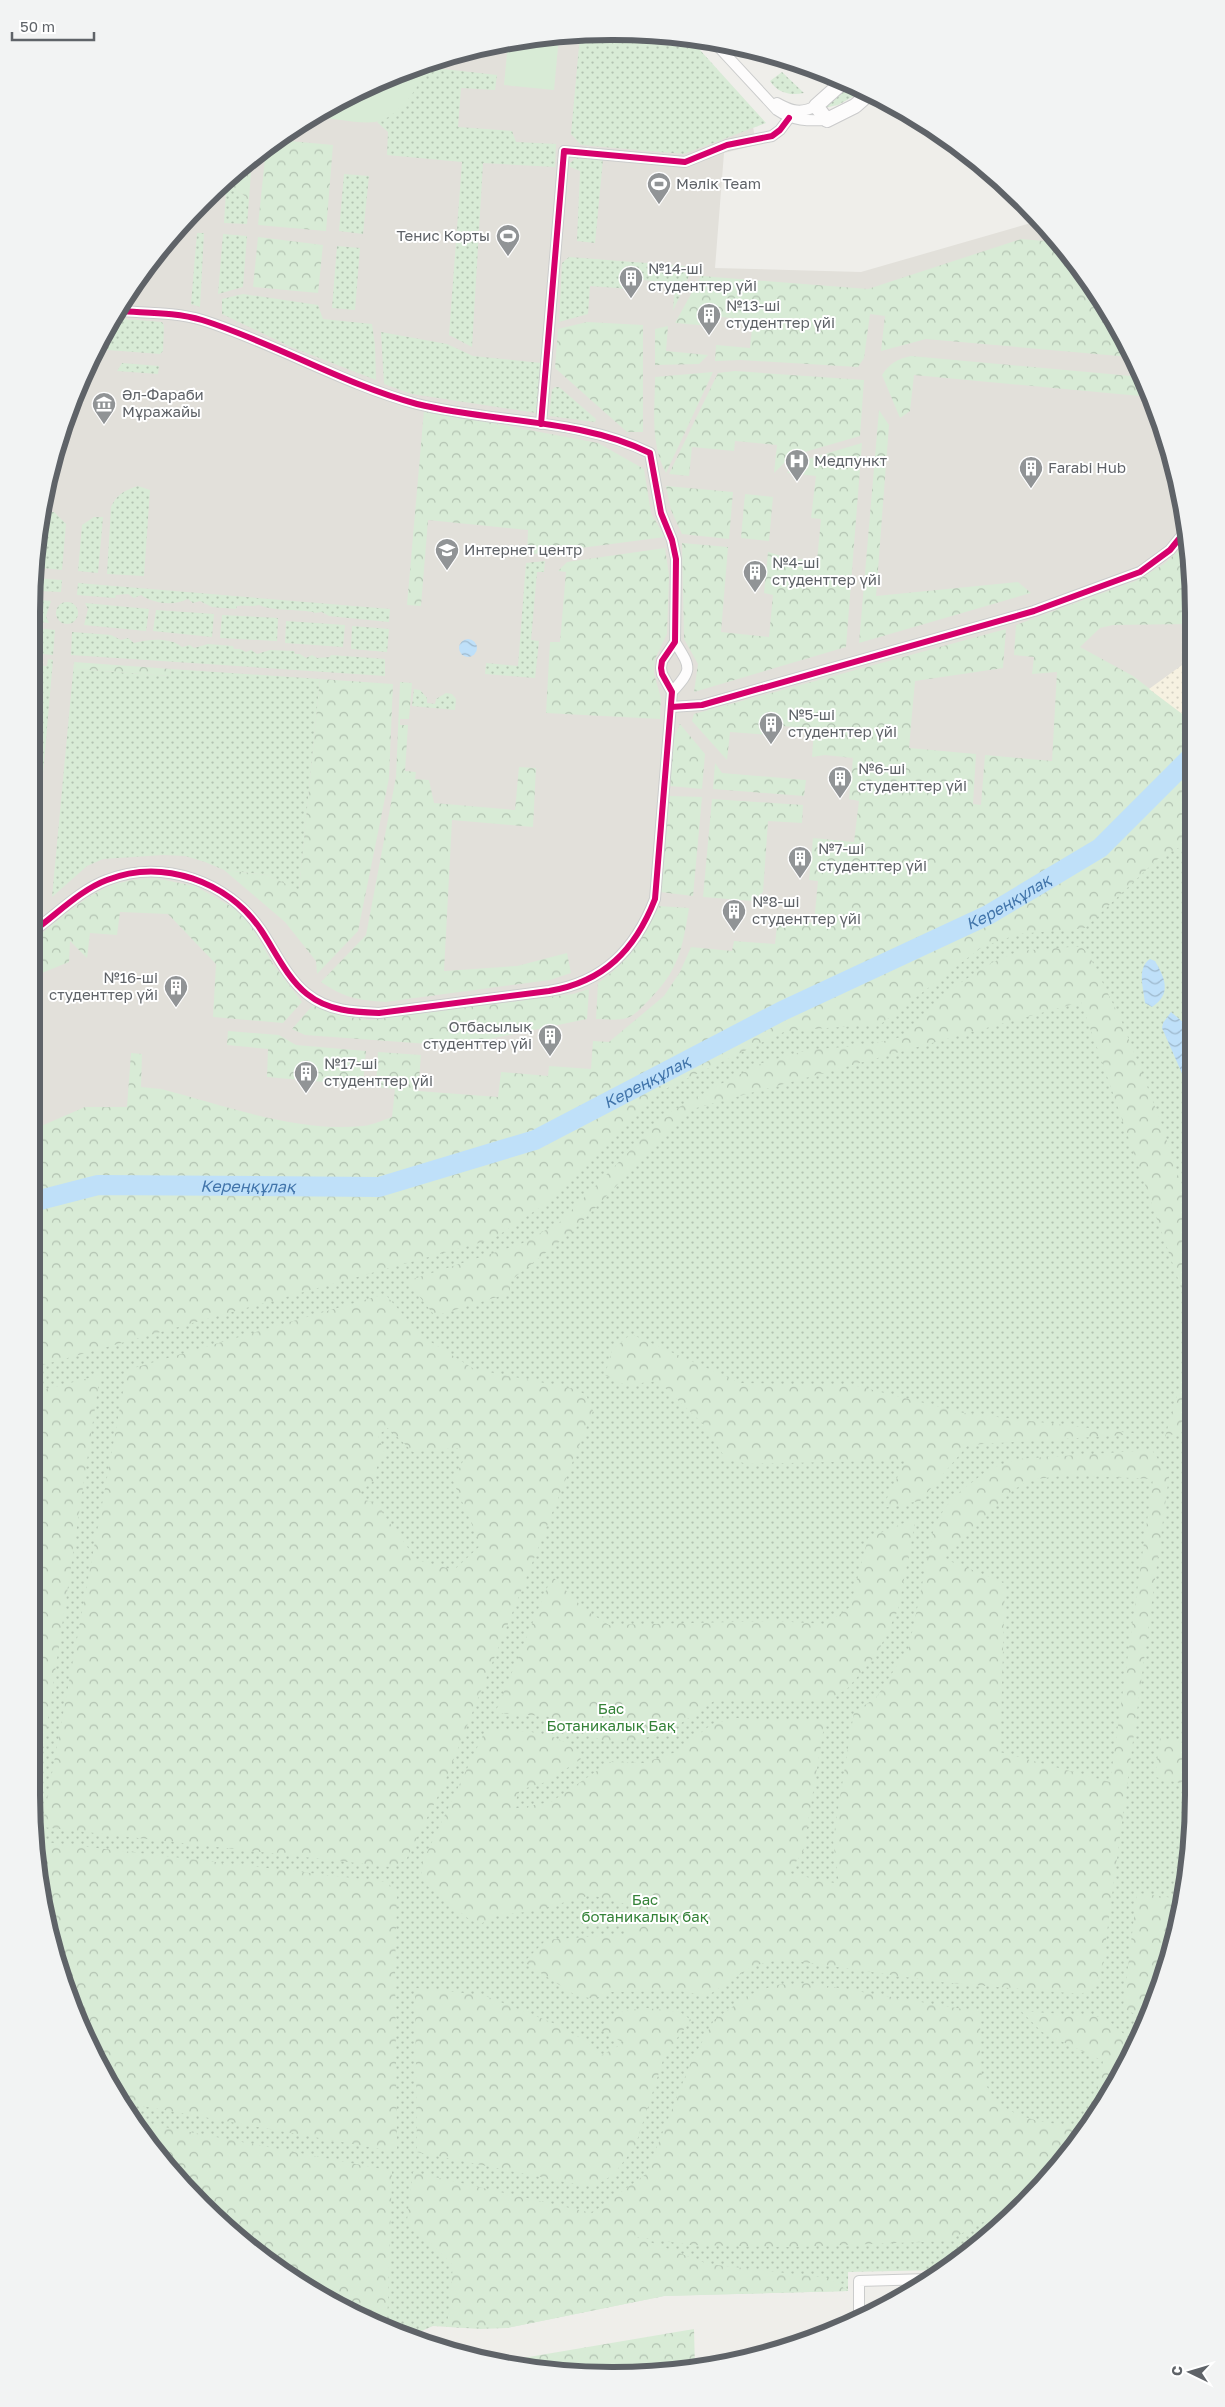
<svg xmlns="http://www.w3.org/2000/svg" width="1225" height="2407" viewBox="0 0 1225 2407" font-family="'Golos Text',sans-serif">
<defs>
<pattern id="green-dots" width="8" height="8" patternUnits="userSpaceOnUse" patternTransform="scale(1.25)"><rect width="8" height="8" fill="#d8ebd6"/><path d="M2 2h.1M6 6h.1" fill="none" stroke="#b2c2b1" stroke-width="1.8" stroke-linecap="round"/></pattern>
<pattern id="forest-crowns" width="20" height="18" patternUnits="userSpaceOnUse" patternTransform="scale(1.25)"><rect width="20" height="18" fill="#d8ebd6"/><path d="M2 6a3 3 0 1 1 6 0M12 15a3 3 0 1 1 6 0" fill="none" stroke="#b2c2b1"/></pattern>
<pattern id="sand-dots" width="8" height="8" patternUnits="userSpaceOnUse" patternTransform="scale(1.25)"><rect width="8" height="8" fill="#f6f1e1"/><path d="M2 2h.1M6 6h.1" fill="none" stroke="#d5d1c4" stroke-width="1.8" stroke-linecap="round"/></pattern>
<pattern id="water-waves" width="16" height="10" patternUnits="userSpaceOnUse" patternTransform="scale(1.25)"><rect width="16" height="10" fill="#bfe0f9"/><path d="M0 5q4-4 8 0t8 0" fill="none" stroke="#9eb9cd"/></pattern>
</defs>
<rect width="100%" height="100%" fill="#efeeea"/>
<polygon fill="#e2e0da" points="650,32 751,114 756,145 724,153 715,268 861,272 1038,221 1074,259 1150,390 1189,536 1190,843 591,1105 32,1173 32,575 51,462 91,356 151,259 229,176 322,109 425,62 536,36"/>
<g fill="url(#green-dots)">
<polygon points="650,32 690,39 766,123 684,154 581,145 571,134 580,35"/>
<path d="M426,67L497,75L495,90L461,88L458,127L512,131L516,142L556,144L555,167L483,163L472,347L449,335L462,162L387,155L388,132L377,122C399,109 417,92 426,67Z"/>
<path d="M782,72L804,93C790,96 778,93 770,81Z"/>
<polygon points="848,86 856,94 854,96 838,105 824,108"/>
<polygon points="576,158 603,159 595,243 577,241 580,171 570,167 570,163"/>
<polygon points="344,174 369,176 363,234 339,231"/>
<polygon points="224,181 249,199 247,224 224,223 226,191 214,191"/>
<polygon points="197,233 204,233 200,307 191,304"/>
<polygon points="223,234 247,236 243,287 218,294"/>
<polygon points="337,246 360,248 355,310 332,308"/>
<polygon points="569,257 685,266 689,276 673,311 675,283 633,279 632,289 590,286 588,314 559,322 562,263"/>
<polygon points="243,294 318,305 323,319 372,324 375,345 376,380 291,347 222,314 222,299"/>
<polygon points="115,318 162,322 164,326 163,351 160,354 95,349"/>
<polygon points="381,332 447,344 473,356 541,363 537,413 412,394 384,384"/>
<polygon points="122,363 159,366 158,374 117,371"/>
<polygon points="555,387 559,387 596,419 595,422 549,416 552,390"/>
<path d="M138,486L150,490L144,576L107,574L111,507C117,494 125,490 138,486Z"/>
<polygon points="46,512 54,512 66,524 62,570 41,568"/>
<polygon points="94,517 103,517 98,573 78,571 82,525"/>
<polygon points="545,561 544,572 537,572 531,640 539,641 535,678 485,674 486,663 518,666 526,563"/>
<polygon points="32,578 62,580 61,592 40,591 32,587"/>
<path d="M78,583L390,609L389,622L329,616L322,612L315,613C309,609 275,612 259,605C252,607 245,605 237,606L236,609L212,607L200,601L193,603L188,599C173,606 155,604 141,595L134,598L128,594L116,595L115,598L77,595Z"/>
<polygon points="32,599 51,601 46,616 49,623 32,621"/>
<circle cx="67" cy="613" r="11"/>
<polygon points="85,603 149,609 146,631 84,625 88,609"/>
<polygon points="156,610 214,614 212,637 153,631"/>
<polygon points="222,615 278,618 277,641 220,638"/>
<polygon points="286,621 345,625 343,647 285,643"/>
<polygon points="352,626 389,629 387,652 351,649"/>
<polygon points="36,628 55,630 53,655 32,653 32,631"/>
<path d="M72,632L111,635L121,640L128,638L134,643C148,639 171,637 182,647L190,645L194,648L208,644L233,646L234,649H240L246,652L251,650L257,654L270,650L294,651L295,654H300L306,658L312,655L317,658L330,657L331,655L385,659V676L71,655Z"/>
<polygon points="48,659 53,660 32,898 32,665 47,666"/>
<polygon points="74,662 76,669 170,676 171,669 320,679 299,891 267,875 224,870 205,862 185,856 163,855 103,859 87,866 52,897"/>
<polygon points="414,689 420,690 427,698 427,703 435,704 436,699 446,693 452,694 456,699 455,710 412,706"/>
<polygon points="1190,843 1193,1832 1174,1945 1134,2051 1096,2118 1024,2205 966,2256 942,2270 848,2272 848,2291 664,2296 507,2328 480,2329 433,2326 408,2337 390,2331 290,2278 229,2231 152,2149 109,2085 62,1982 42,1908 31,1794 32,1173 448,1140"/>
</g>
<g fill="url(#forest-crowns)" fill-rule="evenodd">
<polygon points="279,140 333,145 326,231 258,225 266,149"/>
<polygon points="252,159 249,199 224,181"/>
<polygon points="258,237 323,245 318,293 253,287"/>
<polygon points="1021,239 1057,242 1074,259 1130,357 926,339 881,351 885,316 870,314 864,358 858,367 741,360 715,361 716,345 750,348 753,320 711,316 710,326 675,323 701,276 868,289"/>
<polygon points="587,322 643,325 643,432 627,432 555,368 558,329"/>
<polygon points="668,326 666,351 708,355 699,364 655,365 655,329"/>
<path d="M911,356L1142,377L1151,397L914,375L910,411L900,418L882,375C890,363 897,359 911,356Z"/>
<polygon points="735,371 864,380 860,436 791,456 774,473 777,445 735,441 734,451 692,447 689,476 669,474 718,373"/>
<path d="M713,372L666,473C650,443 655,410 655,377Z"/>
<polygon points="424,410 598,443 644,469 651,513 665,537 527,555 528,530 428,520 421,606 407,605"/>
<polygon points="879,410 889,425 876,596 1018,582 1031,593 859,643"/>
<polygon points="862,443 846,647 694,692 698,664 684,639 682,543 728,547 721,632 769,637 773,595 764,593 768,552 788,558 817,561 821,519 811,518 816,476 787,473 794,463"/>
<polygon points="666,486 733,492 729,539 682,534 671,510"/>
<polygon points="745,494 773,497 769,541 741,538"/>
<path d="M1189,541V624L1113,625L1100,628L1080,647L1133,676L1189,719L1190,843L1162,855L1085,928L1019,934L982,947L881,1024L786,1031L659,1092L545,1204L493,1239L32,1368V1130L85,1107H127L131,1053L142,1054L141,1087L161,1089C223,1105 299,1133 363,1126C373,1125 383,1120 392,1117L395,1089L376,1087L378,1052L421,1055L418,1091L498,1097L501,1072L548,1076L549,1066L591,1069L593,1041L609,1042L664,996L680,972L691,947L732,951L734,941L775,944L778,916L786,920L814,923L818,881L809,880L813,838L854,842L859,801L849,799L853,758L825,755L812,757L814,729L772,725L771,735L730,732L727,760L692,721L694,714L1006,629L1003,668L915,681L909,748L976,754L973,804L981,805L985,755L1052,761L1057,672L1032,674L1034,657L1014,655L1016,625L1138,580L1164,564Z"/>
<polygon points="665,548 669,575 667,634 655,659 654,674 661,698 660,719 546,713 550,642 560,642 566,572 558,571 567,562"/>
<polygon points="74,662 171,669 170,676 76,669"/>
<polygon points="320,679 393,684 389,778 358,931 317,974 316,961 285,922 224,870 267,875 299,890"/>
<path d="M400,682L412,683L409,719H400V725H408L405,771L416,772L415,779L429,780L434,803L515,810L519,767L536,768L533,827L452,820L444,971L517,966L567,953L571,973L550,980L385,1002C358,1000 344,998 321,982L366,935L396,777Z"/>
<polygon points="680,724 705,754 702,789 670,786 674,737"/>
<polygon points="715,763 722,773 806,780 804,796 713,789"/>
<polygon points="670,796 702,797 693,896 660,892"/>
<polygon points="712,799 803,805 802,823 768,821 763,892 752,901 703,897"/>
<path d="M155,878L195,886L234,908L251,925L273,964L302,1002L283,1023L213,1017L216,964L168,914L120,912L117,935L90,933L87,958L70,941L69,962L32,977V941C57,922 83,896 113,885C127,880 140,879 155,878Z"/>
<path d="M658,906L689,908C682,950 679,970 648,1001C642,1007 635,1015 627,1018C617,1021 606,1019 596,1019L598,983C627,963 644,938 658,906Z"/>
<polygon points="1070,947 1082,947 1089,955 1122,1022 1161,1122 1191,1216 1191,1316 1081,1002 689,1110 573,1231 510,1281 510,1293 435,1316 407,1281 521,1244 560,1222 665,1115 715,1087 762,1063 808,1050 868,1045 901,1037 960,983 991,963 1019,951"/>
<polygon points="589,989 587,1019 456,1046 305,1035 292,1029 313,1005 338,1015 369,1020 573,994"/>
<polygon points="228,1031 279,1035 296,1045 366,1051 363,1083 347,1084 267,1077 268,1049 227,1045"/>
<path d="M385,1294L423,1337L474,1369L575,1389L586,1395L593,1411L443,1786L406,1860L391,1867L42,1827L127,1370ZM388,1428L413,1452L457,1448L464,1459L453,1481L481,1545L454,1570L417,1560L383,1514L380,1504L361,1499V1491L375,1480L377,1467L385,1455L378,1435Z"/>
<polygon points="631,1334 740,1383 857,1386 964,1413 1139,1434 968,1445 920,1501 882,1508 906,1460 748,1464 726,1459 703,1424 658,1381 625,1385 605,1375 612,1350"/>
<polygon points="1191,1346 1191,1418 1182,1431 1165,1437"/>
<polygon points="100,1375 42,1758 31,1757 32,1393"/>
<path d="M1152,1450L1169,1476L1102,1969L1095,1988L1081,1994L940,1982L782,1959L753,1966L707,1996L680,1991L610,1992L594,1999L575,1995L524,1962L546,1940L624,1934L629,1905L591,1895L533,1911L493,1916L481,1924L470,1920L424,1883L420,1867L485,1731C512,1730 543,1729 568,1744C573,1747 577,1754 581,1759L546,1782L520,1790L512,1809L551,1802L610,1762L644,1763L676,1752L712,1724L735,1718L825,1721L803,1852L788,1873L839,1884L833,1840L854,1712L876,1698L909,1647L935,1523L952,1498L989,1469L1018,1459ZM1069,1475L1153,1479L1110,1782L1000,1752L1005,1583L942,1558L1012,1491L1029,1480Z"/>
<polygon points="916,1518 898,1610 877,1654 847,1689 827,1700 714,1701 668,1732 629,1742 600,1740 573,1725 546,1716 495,1713 552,1576 584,1609 609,1625 774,1621 826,1624 850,1607 868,1538"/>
<polygon points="1160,1738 1192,1745 1192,1786 1155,1777"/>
<polygon points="37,1841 387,1882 397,1893 395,1967 397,2152 120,2102 109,2085 62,1982 42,1908"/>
<polygon points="1137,1893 1181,1899 1174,1945 1146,2020 1123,2008"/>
<path d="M809,1983L980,2012C981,2027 978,2066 983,2078C1000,2123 1047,2122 1088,2128L1040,2186L1027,2198L948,2241L792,2247L691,2245L637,2237L708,2264L829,2278L848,2291L664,2296L507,2328L447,2327L453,2265L407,2220L413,2172L592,2213L646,2174L691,2062L714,2020L749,1995L775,1985Z"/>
<polygon points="415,1988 483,1995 553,2023 586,2041 600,2056 624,2043 600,2030 616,2012 646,2008 680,2012 691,2020 665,2054 635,2147 613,2175 596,2185 580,2185 417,2152"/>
<polygon points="1021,2011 1104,2017 1132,2041 1137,2042 1092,2122 1103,2061 1042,2032"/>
<path d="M133,2121L392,2171L387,2330C355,2313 319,2298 289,2277C231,2238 172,2179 133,2121Z"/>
<polygon points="694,2329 695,2369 688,2371 575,2375 494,2363"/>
</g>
<polygon fill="url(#sand-dots)" points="1189,660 1189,719 1149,689"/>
<g fill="#d8ebd6">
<polygon points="536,36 559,36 554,90 504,85 508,43"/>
<path d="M427,62C424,83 398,119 375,122C357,124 331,118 312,116L322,109Z"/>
</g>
<g fill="url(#water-waves)">
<circle cx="468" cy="648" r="9"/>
<path d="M1150,959L1155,961C1165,978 1172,994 1152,1007L1145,1003C1144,989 1136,968 1150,959Z"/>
<polygon points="1171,1012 1190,1028 1190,1109 1184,1078 1162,1028 1163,1023"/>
</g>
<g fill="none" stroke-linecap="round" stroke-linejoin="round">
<path stroke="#bfe0f9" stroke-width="20" id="s1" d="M32,1202L98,1185L379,1187L535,1140L782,1011L988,915L1100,848L1189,759"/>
<g stroke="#cbcccc" stroke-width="12">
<g id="street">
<path d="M715,43L777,110C793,121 808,121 827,120"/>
<path d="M777,103C791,111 801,114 816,106"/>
<polyline points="541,424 564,151 685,162 727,145 772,136 780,130 789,118"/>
<path d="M672,692C693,669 691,668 675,642"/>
<polyline points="671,707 702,705 1034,611 1140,572 1170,550 1187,529"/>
<path d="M32,932C56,915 80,890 107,880C162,858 228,881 261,930C275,951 287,978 307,994C328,1011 354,1012 379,1013L549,991C604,982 635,950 655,899L672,692L662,674L661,668L662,661L675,642L676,559L672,540L661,513L650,453C579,418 493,423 417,404C343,384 275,343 202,320C176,312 146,313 119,311"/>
<polyline points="859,2320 859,2281 928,2279"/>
</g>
</g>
<g stroke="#cacacb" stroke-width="16">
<polyline id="secondary" points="844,81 816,106 827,120 855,106 871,92"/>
</g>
<use href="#street" stroke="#fdfcfc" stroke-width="10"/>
<use href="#secondary" stroke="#fdfcfc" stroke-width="14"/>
<g stroke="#fff" stroke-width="9">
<g id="cycleway">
<polyline points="541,424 564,151 685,162 727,145 772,136 780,130 789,118"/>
<polyline points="671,707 702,705 1034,611 1140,572 1170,550 1187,529"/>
<path d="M32,932C56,915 80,890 107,880C162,858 228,881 261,930C275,951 287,978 307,994C328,1011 354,1012 379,1013L549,991C604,982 635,950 655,899L672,692L662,674L661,668L662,661L675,642L676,559L672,540L661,513L650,453C579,418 493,423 417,404C343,384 275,343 202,320C176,312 146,313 119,311"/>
</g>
</g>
<use href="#cycleway" stroke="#d6006c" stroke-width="6"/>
</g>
<defs>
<g id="stadium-pin" transform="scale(1.25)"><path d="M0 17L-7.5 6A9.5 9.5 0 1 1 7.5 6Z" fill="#919496" stroke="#fff"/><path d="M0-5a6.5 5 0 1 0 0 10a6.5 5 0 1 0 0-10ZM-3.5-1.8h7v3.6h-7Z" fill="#fff"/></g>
<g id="building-pin" transform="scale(1.25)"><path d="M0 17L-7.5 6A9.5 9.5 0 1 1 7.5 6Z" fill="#919496" stroke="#fff"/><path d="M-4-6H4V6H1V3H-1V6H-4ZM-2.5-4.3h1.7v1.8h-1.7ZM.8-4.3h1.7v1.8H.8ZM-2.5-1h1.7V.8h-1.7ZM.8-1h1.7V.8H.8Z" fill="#fff"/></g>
<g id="museum-pin" transform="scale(1.25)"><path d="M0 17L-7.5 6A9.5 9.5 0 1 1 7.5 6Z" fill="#919496" stroke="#fff"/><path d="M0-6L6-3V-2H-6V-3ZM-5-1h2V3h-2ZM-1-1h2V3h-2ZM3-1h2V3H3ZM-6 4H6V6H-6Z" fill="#fff"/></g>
<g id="hospital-pin" transform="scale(1.25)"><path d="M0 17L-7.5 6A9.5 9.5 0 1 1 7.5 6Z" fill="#919496" stroke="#fff"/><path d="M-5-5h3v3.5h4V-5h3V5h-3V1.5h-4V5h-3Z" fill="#fff"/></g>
<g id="university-pin" transform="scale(1.25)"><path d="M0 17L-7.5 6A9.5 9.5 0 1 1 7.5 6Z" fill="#919496" stroke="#fff"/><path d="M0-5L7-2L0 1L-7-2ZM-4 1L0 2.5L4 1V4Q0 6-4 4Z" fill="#fff"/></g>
</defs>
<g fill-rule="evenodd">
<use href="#stadium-pin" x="659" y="184"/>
<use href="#stadium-pin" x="508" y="236"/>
<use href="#building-pin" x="631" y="278"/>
<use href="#building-pin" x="709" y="315"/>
<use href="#museum-pin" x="104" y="404"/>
<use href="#hospital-pin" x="797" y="461"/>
<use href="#building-pin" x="1031" y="468"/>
<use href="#university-pin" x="447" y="550"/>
<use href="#building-pin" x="755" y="572"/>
<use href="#building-pin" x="771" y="724"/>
<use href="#building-pin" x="840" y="778"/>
<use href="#building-pin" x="800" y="858"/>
<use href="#building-pin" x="734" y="911"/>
<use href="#building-pin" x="176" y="987"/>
<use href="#building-pin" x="550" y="1036"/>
<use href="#building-pin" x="306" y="1073"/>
</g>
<g text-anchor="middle" stroke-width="4" stroke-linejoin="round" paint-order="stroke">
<g font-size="15" fill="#5f6368" stroke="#fff" text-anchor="start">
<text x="676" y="189">Мәлік Team</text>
<text x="490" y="241" text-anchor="end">Тенис Корты</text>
<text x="648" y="274">№14-ші<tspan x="648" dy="17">студенттер үйі</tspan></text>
<text x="726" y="311">№13-ші<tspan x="726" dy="17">студенттер үйі</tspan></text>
<text x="122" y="400">Әл-Фараби<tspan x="122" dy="17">Мұражайы</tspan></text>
<text x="814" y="466">Медпункт</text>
<text x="1048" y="473">Farabi Hub</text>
<text x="464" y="555">Интернет центр</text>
<text x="772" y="568">№4-ші<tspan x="772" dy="17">студенттер үйі</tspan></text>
<text x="788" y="720">№5-ші<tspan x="788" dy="17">студенттер үйі</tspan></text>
<text x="858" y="774">№6-ші<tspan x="858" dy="17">студенттер үйі</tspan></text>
<text x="818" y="854">№7-ші<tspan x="818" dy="17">студенттер үйі</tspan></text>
<text x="752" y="907">№8-ші<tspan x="752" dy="17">студенттер үйі</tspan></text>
<text x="158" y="983" text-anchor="end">№16-ші<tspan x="158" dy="17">студенттер үйі</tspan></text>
<text x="532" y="1032" text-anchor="end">Отбасылық<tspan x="532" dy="17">студенттер үйі</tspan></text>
<text x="324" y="1069">№17-ші<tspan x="324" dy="17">студенттер үйі</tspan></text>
</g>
<g font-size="15" fill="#348238" stroke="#fff">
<text x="611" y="1714">Бас<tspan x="611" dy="17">Ботаникалық Бақ</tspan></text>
<text x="645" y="1905">Бас<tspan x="645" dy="17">ботаникалық бақ</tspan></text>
</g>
<g font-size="16" font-style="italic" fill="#4174aa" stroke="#fff">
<text dy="6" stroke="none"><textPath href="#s1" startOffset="1042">Кереңқұлақ</textPath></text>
<text dy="6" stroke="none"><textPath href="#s1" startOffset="638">Кереңқұлақ</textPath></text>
<text dy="6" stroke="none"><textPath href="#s1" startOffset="218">Кереңқұлақ</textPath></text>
</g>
</g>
<path d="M0 0H1225V2407H0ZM612 40H613A572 572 0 0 1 1185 612V1795A572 572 0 0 1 613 2367H612A572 572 0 0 1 40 1795V612A572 572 0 0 1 612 40Z" fill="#f2f3f3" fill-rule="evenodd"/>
<path fill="none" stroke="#5f6368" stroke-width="6" d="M612 40H613A572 572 0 0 1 1185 612V1795A572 572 0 0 1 613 2367H612A572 572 0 0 1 40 1795V612A572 572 0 0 1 612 40Z"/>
<g transform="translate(1190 2372) rotate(275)" stroke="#ffffff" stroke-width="4" paint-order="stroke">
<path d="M0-4L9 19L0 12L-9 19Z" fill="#5f6368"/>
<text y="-8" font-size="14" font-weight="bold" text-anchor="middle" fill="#5f6368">С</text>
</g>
<path d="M12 32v8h82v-8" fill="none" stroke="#5f6368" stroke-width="2.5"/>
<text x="20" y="32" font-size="15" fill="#5f6368" stroke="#ffffff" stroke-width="4" paint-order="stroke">50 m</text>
</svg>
